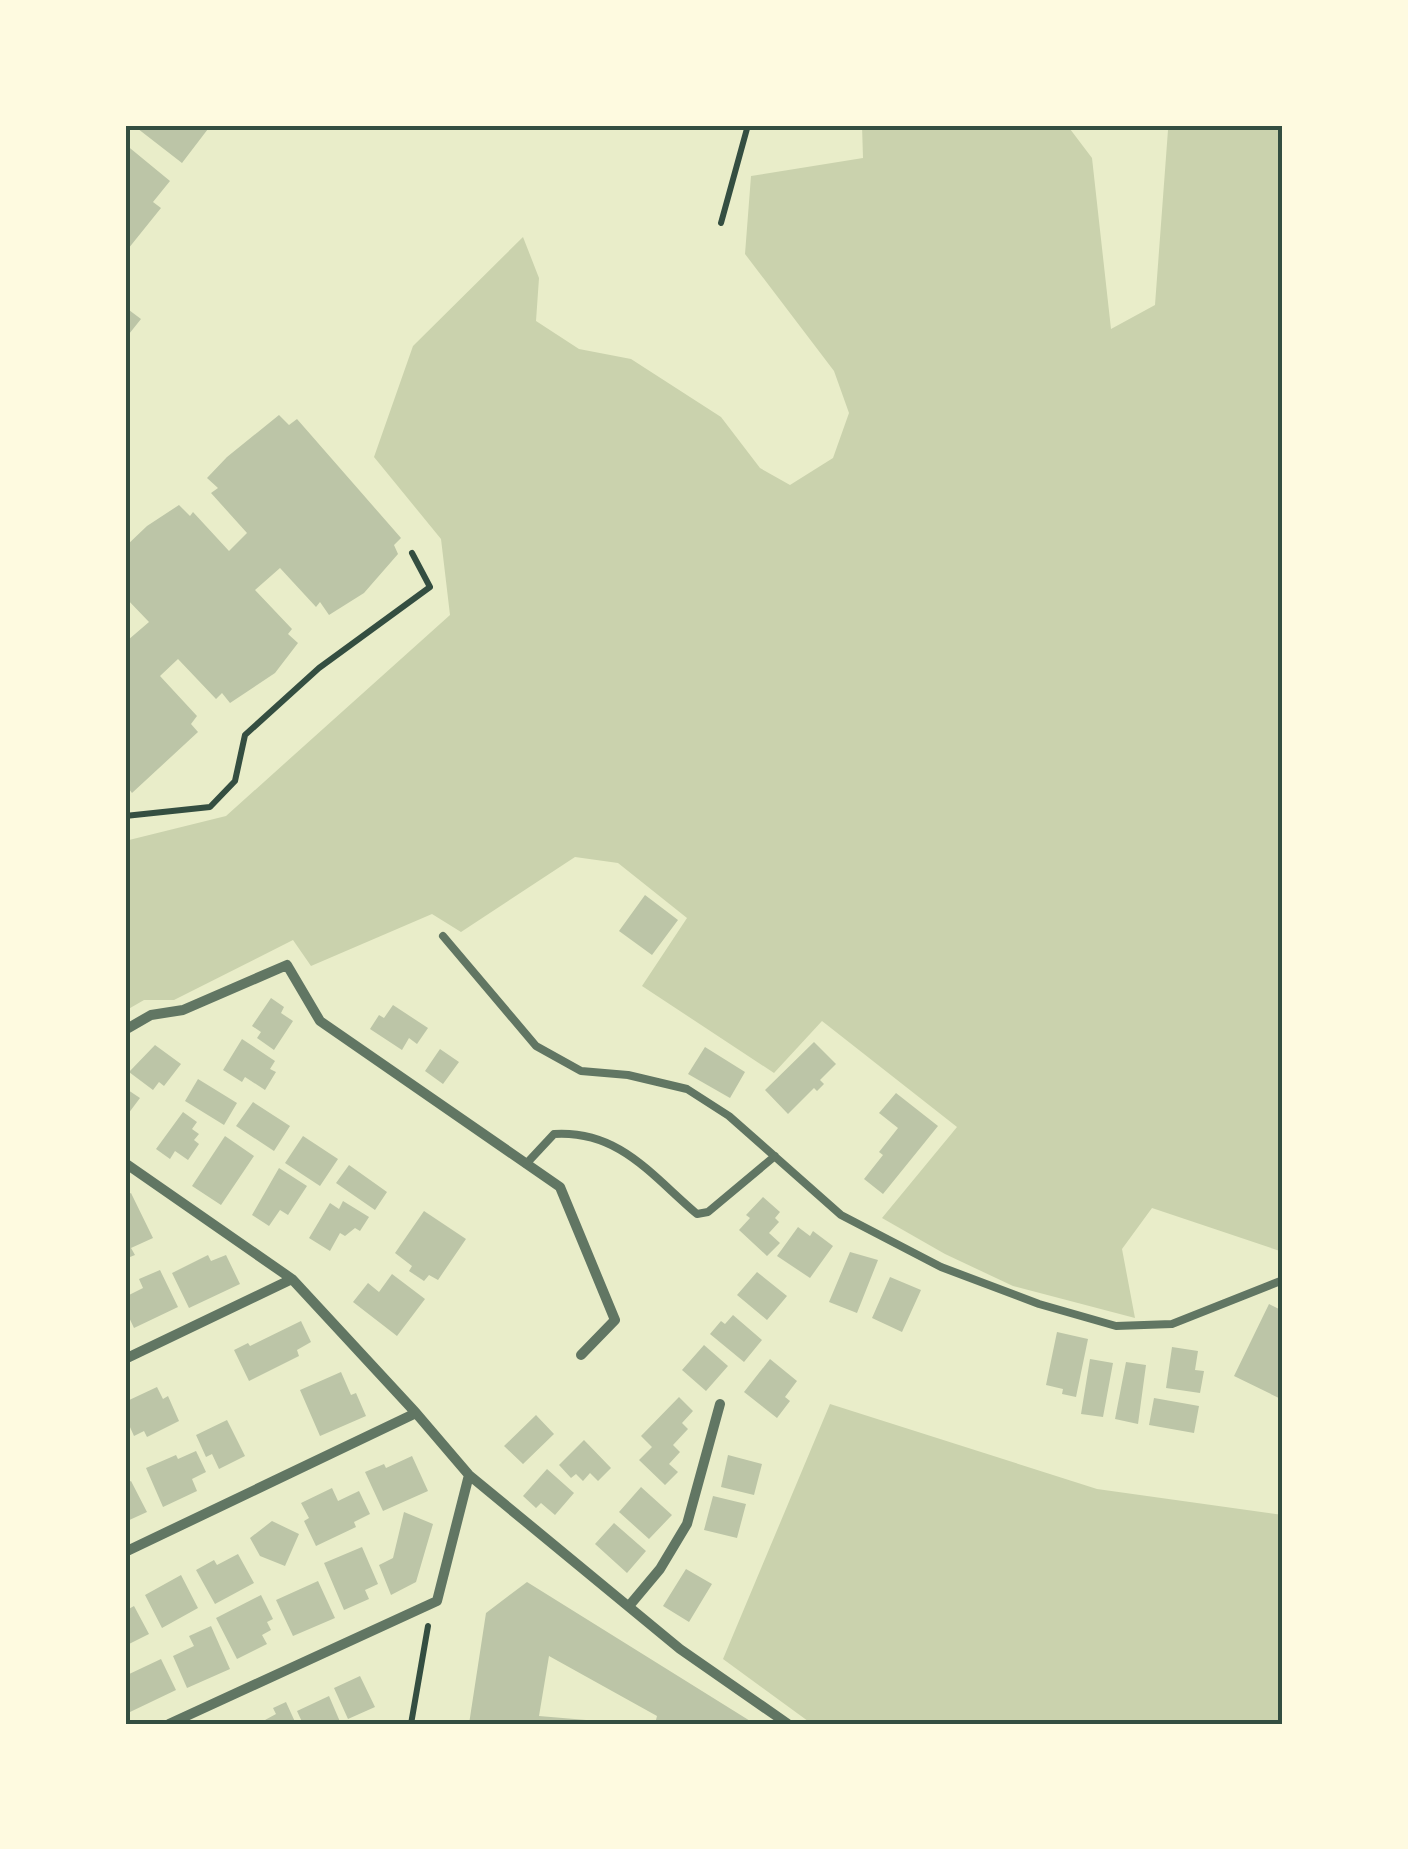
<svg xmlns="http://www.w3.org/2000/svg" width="1408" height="1849" font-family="Manrope,sans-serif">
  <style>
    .green { fill: #cad2ad }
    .building { fill: #bcc5a7 }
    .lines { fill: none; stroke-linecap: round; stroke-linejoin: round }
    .path { stroke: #344e41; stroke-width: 6 }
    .service { stroke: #617663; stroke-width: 8 }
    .minor { stroke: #617663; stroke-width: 10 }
    .neatline { fill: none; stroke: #344e41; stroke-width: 4 }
  </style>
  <rect width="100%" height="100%" fill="#e9edc9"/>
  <path class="green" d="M 862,125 L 1067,125 L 1092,158 L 1111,329 L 1155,305 L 1168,130 L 1163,125 L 1280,125 L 1283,130 L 1283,1252 L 1152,1208 L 1122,1249 L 1135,1318 L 1013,1286 L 945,1254 L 882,1218 L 957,1127 L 822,1021 L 774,1073 L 642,986 L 687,918 L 618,863 L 575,857 L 461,932 L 432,914 L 311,966 L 293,940 L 174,1000 L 144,1000 L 125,1011 L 125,841 L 226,816 L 450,615 L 441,539 L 374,457 L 413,346 L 523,237 L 539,278 L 536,321 L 579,349 L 631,359 L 721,417 L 760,468 L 790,485 L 833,458 L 849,413 L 834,371 L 745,254 L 751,176 L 863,158 Z
    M 830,1404 L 1097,1489 L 1283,1515 L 1283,1724 L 812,1724 L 723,1659 Z"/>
  <path class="building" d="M 133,125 L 211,125 L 182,163 Z
    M 125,144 L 170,181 L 153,202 L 161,208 L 128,249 L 125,247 Z
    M 125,307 L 141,319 L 125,339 Z
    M 279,415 L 289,425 L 297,419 L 401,538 L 394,545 L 398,554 L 364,593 L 329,615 L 320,602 L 316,607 L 280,568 L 255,590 L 292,629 L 288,634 L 298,643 L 275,673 L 230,703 L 222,693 L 216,699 L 178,659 L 160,676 L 197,716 L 191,724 L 198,732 L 132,793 L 125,784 L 125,637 L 128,640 L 149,622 L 125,597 L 125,547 L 147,526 L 179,505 L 190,516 L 193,512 L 229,551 L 247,533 L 211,493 L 218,488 L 207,478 L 227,457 Z
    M 645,895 L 678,920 L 652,955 L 619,931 Z
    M 271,998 L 284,1007 L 281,1013 L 293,1021 L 274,1050 L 257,1038 L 261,1032 L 252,1026 Z
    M 393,1005 L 428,1028 L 417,1044 L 409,1038 L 402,1050 L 370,1029 L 379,1015 L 384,1018 Z
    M 242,1039 L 275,1061 L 270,1069 L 276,1072 L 265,1090 L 245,1077 L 242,1082 L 223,1070 Z
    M 814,1042 L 836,1064 L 820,1080 L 824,1084 L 817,1091 L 814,1088 L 788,1114 L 765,1090 Z
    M 155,1045 L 181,1064 L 164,1086 L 159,1082 L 153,1090 L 129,1072 Z
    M 705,1047 L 745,1072 L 730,1098 L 688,1074 Z
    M 440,1049 L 459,1062 L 443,1084 L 425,1071 Z
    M 198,1079 L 237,1103 L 224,1125 L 185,1101 Z
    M 125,1088 L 140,1098 L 125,1118 Z
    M 896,1093 L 938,1126 L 883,1194 L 864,1179 L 883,1155 L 879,1152 L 898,1128 L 879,1113 Z
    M 253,1102 L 290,1126 L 274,1151 L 236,1126 Z
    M 183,1112 L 197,1122 L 192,1129 L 199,1134 L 194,1140 L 199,1144 L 188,1160 L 175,1151 L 170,1159 L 156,1149 Z
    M 225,1136 L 254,1156 L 221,1205 L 192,1186 Z
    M 303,1136 L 338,1159 L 320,1186 L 285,1163 Z
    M 349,1165 L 387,1192 L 375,1210 L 336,1183 Z
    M 279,1168 L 307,1186 L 288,1215 L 280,1210 L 269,1226 L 252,1215 Z
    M 131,1193 L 153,1238 L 131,1248 L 135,1255 L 125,1259 L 125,1196 Z
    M 763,1197 L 780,1212 L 775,1218 L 779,1222 L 769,1233 L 780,1243 L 767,1256 L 739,1230 L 750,1218 L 746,1215 Z
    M 343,1201 L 369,1217 L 360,1231 L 355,1228 L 345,1236 L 340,1233 L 330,1251 L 309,1238 L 330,1203 L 339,1209 Z
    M 424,1211 L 466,1239 L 438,1280 L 429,1275 L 424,1281 L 409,1271 L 412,1266 L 395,1253 Z
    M 798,1227 L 810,1236 L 813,1231 L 833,1246 L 810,1278 L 777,1256 Z
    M 850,1252 L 878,1260 L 857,1313 L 829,1302 Z
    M 208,1255 L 211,1261 L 226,1255 L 240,1284 L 189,1308 L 172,1273 Z
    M 160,1270 L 178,1307 L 134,1328 L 125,1309 L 125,1297 L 143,1288 L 139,1279 Z
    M 757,1272 L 787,1296 L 767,1320 L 737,1295 Z
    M 392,1274 L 425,1299 L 397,1336 L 353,1302 L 368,1283 L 379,1292 Z
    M 890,1277 L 921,1290 L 902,1332 L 872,1318 Z
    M 1269,1304 L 1283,1311 L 1283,1400 L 1234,1376 Z
    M 733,1315 L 762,1340 L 744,1362 L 710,1334 L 721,1321 L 725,1324 Z
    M 301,1321 L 311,1342 L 297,1350 L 299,1356 L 249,1381 L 234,1350 L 248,1343 L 250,1346 Z
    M 1057,1332 L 1088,1339 L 1076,1397 L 1062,1394 L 1063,1389 L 1046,1385 Z
    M 704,1345 L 728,1366 L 706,1391 L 682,1370 Z
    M 1172,1347 L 1198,1351 L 1195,1370 L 1204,1371 L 1200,1393 L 1166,1388 Z
    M 770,1359 L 797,1381 L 785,1397 L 790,1401 L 777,1418 L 744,1392 Z
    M 1090,1359 L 1113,1363 L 1103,1417 L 1081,1414 Z
    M 1126,1362 L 1146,1365 L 1138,1424 L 1115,1419 Z
    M 341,1372 L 351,1395 L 356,1393 L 366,1416 L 320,1436 L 300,1390 Z
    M 157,1387 L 163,1399 L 168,1396 L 179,1421 L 147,1437 L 144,1431 L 134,1436 L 125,1416 L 125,1402 Z
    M 679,1397 L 693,1411 L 682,1423 L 688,1429 L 673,1445 L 680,1452 L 669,1464 L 678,1472 L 665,1485 L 639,1460 L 652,1447 L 641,1436 Z
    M 1154,1398 L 1199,1406 L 1194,1433 L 1149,1425 Z
    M 536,1415 L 554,1434 L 523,1464 L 504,1446 Z
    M 227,1420 L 245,1456 L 219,1469 L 212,1454 L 206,1457 L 196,1435 Z
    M 584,1440 L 611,1468 L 598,1481 L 590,1473 L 583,1481 L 576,1474 L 571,1478 L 559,1465 Z
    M 196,1451 L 206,1472 L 192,1479 L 197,1491 L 163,1507 L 146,1468 L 176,1455 L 178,1459 Z
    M 728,1455 L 762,1464 L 754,1495 L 721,1487 Z
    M 412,1456 L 428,1491 L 383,1511 L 365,1472 L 384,1464 L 386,1468 Z
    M 547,1469 L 574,1493 L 555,1515 L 541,1503 L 536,1508 L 523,1496 Z
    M 131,1481 L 147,1512 L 125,1522 L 125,1484 Z
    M 641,1487 L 672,1515 L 649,1539 L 619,1512 Z
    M 332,1488 L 338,1501 L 359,1491 L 370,1514 L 354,1522 L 356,1527 L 316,1546 L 304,1521 L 309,1518 L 301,1503 Z
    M 713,1496 L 746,1504 L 737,1538 L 704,1530 Z
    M 404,1512 L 433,1524 L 416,1582 L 391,1595 L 379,1565 L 393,1558 Z
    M 272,1521 L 299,1534 L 285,1566 L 260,1556 L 250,1538 Z
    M 614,1523 L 646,1551 L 627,1573 L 595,1544 Z
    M 362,1547 L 378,1584 L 365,1590 L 369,1599 L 344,1610 L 324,1563 Z
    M 238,1554 L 254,1583 L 215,1604 L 196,1570 L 214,1560 L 217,1565 Z
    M 686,1569 L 712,1584 L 689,1622 L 663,1606 Z
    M 181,1575 L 198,1608 L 162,1628 L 145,1595 Z
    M 318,1581 L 335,1618 L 293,1636 L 276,1600 Z
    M 527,1582 L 755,1724 L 655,1724 L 657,1716 L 549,1656 L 539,1716 L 598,1721 L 598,1724 L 469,1724 L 486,1613 Z
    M 261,1595 L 273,1619 L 267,1622 L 271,1630 L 262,1635 L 267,1644 L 237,1659 L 216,1618 Z
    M 134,1606 L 149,1634 L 125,1646 L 125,1611 Z
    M 211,1626 L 230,1669 L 187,1688 L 173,1656 L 194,1646 L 189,1636 Z
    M 161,1659 L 176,1690 L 130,1712 L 125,1701 L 125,1676 Z
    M 360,1676 L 375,1707 L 348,1719 L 334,1688 Z
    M 329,1696 L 341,1724 L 303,1724 L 297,1711 Z
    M 286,1702 L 296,1724 L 267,1724 L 265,1720 L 276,1714 L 273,1708 Z"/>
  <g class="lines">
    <path class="path" d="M 721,223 L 748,125
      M 125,816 L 210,807 L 235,781 L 245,735 L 319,668 L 430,587 L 412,553
      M 411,1724 L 428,1626"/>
    <path class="service" d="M 443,936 L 536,1046 L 581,1071 L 628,1075 L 687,1089 L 729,1116 L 841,1215 L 941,1267 L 1039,1304 L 1116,1326 L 1172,1324 L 1283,1280
      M 526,1164 L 554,1134 C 619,1130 651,1175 697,1214 L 708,1212 L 775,1156"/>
    <path class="minor" d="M 125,1030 L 151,1015 L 183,1010 L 287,965 L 320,1021 L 560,1187 L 615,1320 L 581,1355
      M 125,1163 L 292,1279 L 125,1359
      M 469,1475 L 680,1649 L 788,1724
      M 125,1552 L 416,1413
      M 629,1606 L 660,1569 L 687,1524 L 720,1404
      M 169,1724 L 437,1601 L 469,1475 L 416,1413 L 292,1279"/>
  </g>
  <rect width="1408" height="1849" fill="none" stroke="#fefae0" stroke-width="255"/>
  <rect x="128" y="128" width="1152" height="1594" class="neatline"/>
</svg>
